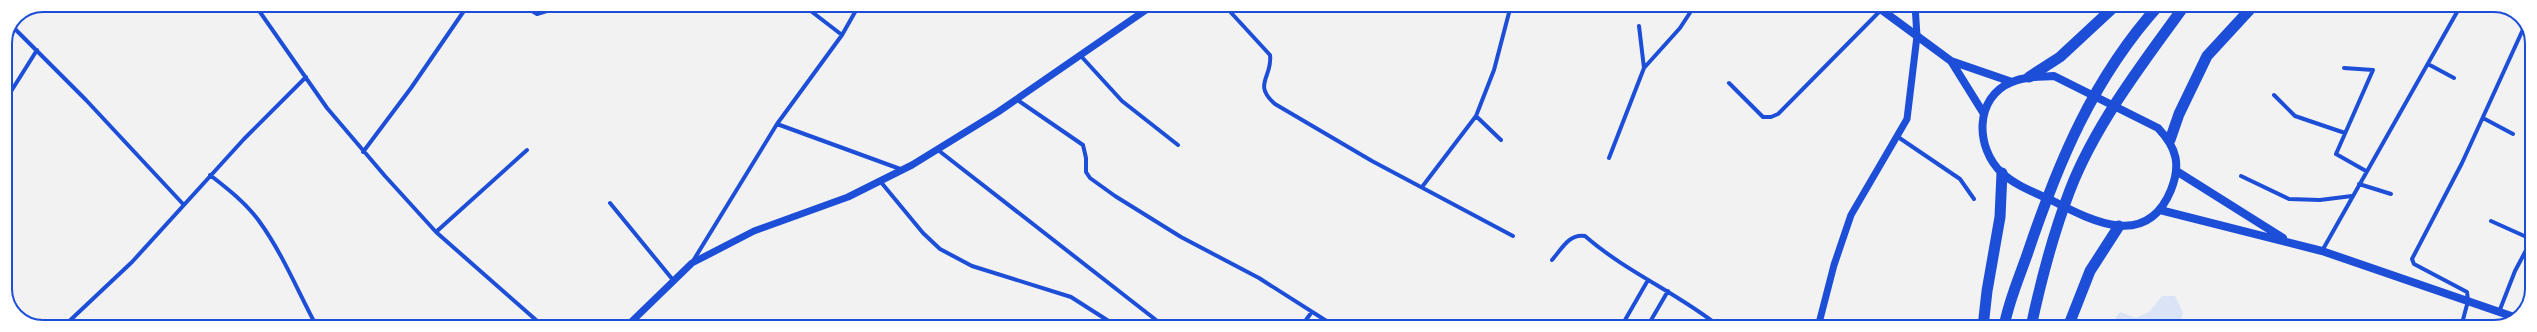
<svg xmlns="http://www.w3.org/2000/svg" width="2537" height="332" font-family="'Work Sans',sans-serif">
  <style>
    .green { fill: #dbe4f7 }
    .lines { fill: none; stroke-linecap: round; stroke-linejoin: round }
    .minor { stroke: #1d4ed8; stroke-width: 4 }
    .tertiary { stroke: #1d4ed8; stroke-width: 7 }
    .secondary { stroke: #1d4ed8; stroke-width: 8 }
    .motorway { stroke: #1d4ed8; stroke-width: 11 }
    .rim { fill: none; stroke: #1d4ed8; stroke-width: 2 }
  </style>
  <rect width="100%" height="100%" fill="#f2f2f2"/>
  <path class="green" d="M 2162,296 L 2175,296 L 2183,313 L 2179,327 L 2109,327 L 2120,312 L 2136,318 L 2150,311 Z"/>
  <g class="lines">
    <path class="minor" d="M 255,5 L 327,108 L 385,176 L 436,232 L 544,327
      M 522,5 L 537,14 L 550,10 L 555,5
      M 803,5 L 842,35
      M 1224,5 L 1270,55 C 1273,77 1252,84 1275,104 L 1372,161 L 1513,236
      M 12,26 L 86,100 L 183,204
      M 1639,26 L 1644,68
      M 1080,55 L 1122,101 L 1178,145
      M 2428,64 L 2454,78
      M 2344,68 L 2373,70 L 2336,154 L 2366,171
      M 1729,83 L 1763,117 L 1771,117 L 1778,114 L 1881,10
      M 2274,95 L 2295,116 L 2345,133
      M 1016,99 L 1083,145 L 1086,158 L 1086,172 L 1090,178 L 1115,196 L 1181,237 L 1259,278 L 1336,327
      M 5,101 L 37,50
      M 2483,118 L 2513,134
      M 777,124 L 903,170
      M 1898,137 L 1960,179 L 1974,199
      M 1501,140 L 1476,116 L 1494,70 L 1511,5
      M 938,150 L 1165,327
      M 363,152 L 411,88 L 468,5
      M 1609,158 L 1644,68 L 1680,28 L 1695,5
      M 210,175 C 228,189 246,203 259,221 C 283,254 298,292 317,327
      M 2241,176 L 2289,199 L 2320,200 L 2352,196
      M 880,181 L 923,233 L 940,249 L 972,266 L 1071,297 L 1118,327
      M 2359,184 L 2391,194
      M 1422,187 L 1476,116
      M 610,203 L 673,280
      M 2491,221 L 2531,239
      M 436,232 L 527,150
      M 2322,251 L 2461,5
      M 1552,260 C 1561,250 1569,233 1585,236 C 1626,272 1678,293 1720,327
      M 693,261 L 777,124 L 842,35 L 859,5
      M 2499,312 L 2515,271 L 2532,239
      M 63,327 L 132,262 L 244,139 L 306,77
      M 1301,327 L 1311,313
      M 1621,327 L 1648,280
      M 1647,327 L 1668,291
      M 2461,327 L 2468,301 L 2467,292 L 2414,264 L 2412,259 L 2462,163 L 2525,25"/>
    <path class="tertiary" d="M 626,327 L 692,263 L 754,231 L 848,197 L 912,165 L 998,112 L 1153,5
      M 1818,327 L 1834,265 L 1851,215 L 1907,119 L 1917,36 L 1915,5"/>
    <path class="secondary" d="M 1875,5 L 1951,61 L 2012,82
      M 1951,61 L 1984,114
      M 2054,76 L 2158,128 C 2177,148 2181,165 2171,190 C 2147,249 2094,222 2053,201 C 2036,193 2016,186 2002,173 C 1975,148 1974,97 2012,82 C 2025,76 2040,77 2054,76 Z
      M 2178,172 L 2283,238
      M 2160,210 L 2322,251 L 2517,318"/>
    <path class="motorway" d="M 2029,77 L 2060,57 L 2116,5
      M 2170,140 L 2179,114 L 2207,56 L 2254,5
      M 1983,327 L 1987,291 L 2000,217 L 2002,173
      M 2004,327 C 2008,303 2019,278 2027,255 C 2058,163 2093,78 2159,5
      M 2031,327 C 2041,280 2053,234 2070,190 C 2095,125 2144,61 2185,5
      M 2068,327 L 2090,271 L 2119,226"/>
  </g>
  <path d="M0 0H2537V332H0ZM43 12H2494A31 31 0 0 1 2525 43V289A31 31 0 0 1 2494 320H43A31 31 0 0 1 12 289V43A31 31 0 0 1 43 12Z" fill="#fff" fill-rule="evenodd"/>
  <path class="rim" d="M43 12H2494A31 31 0 0 1 2525 43V289A31 31 0 0 1 2494 320H43A31 31 0 0 1 12 289V43A31 31 0 0 1 43 12Z"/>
</svg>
